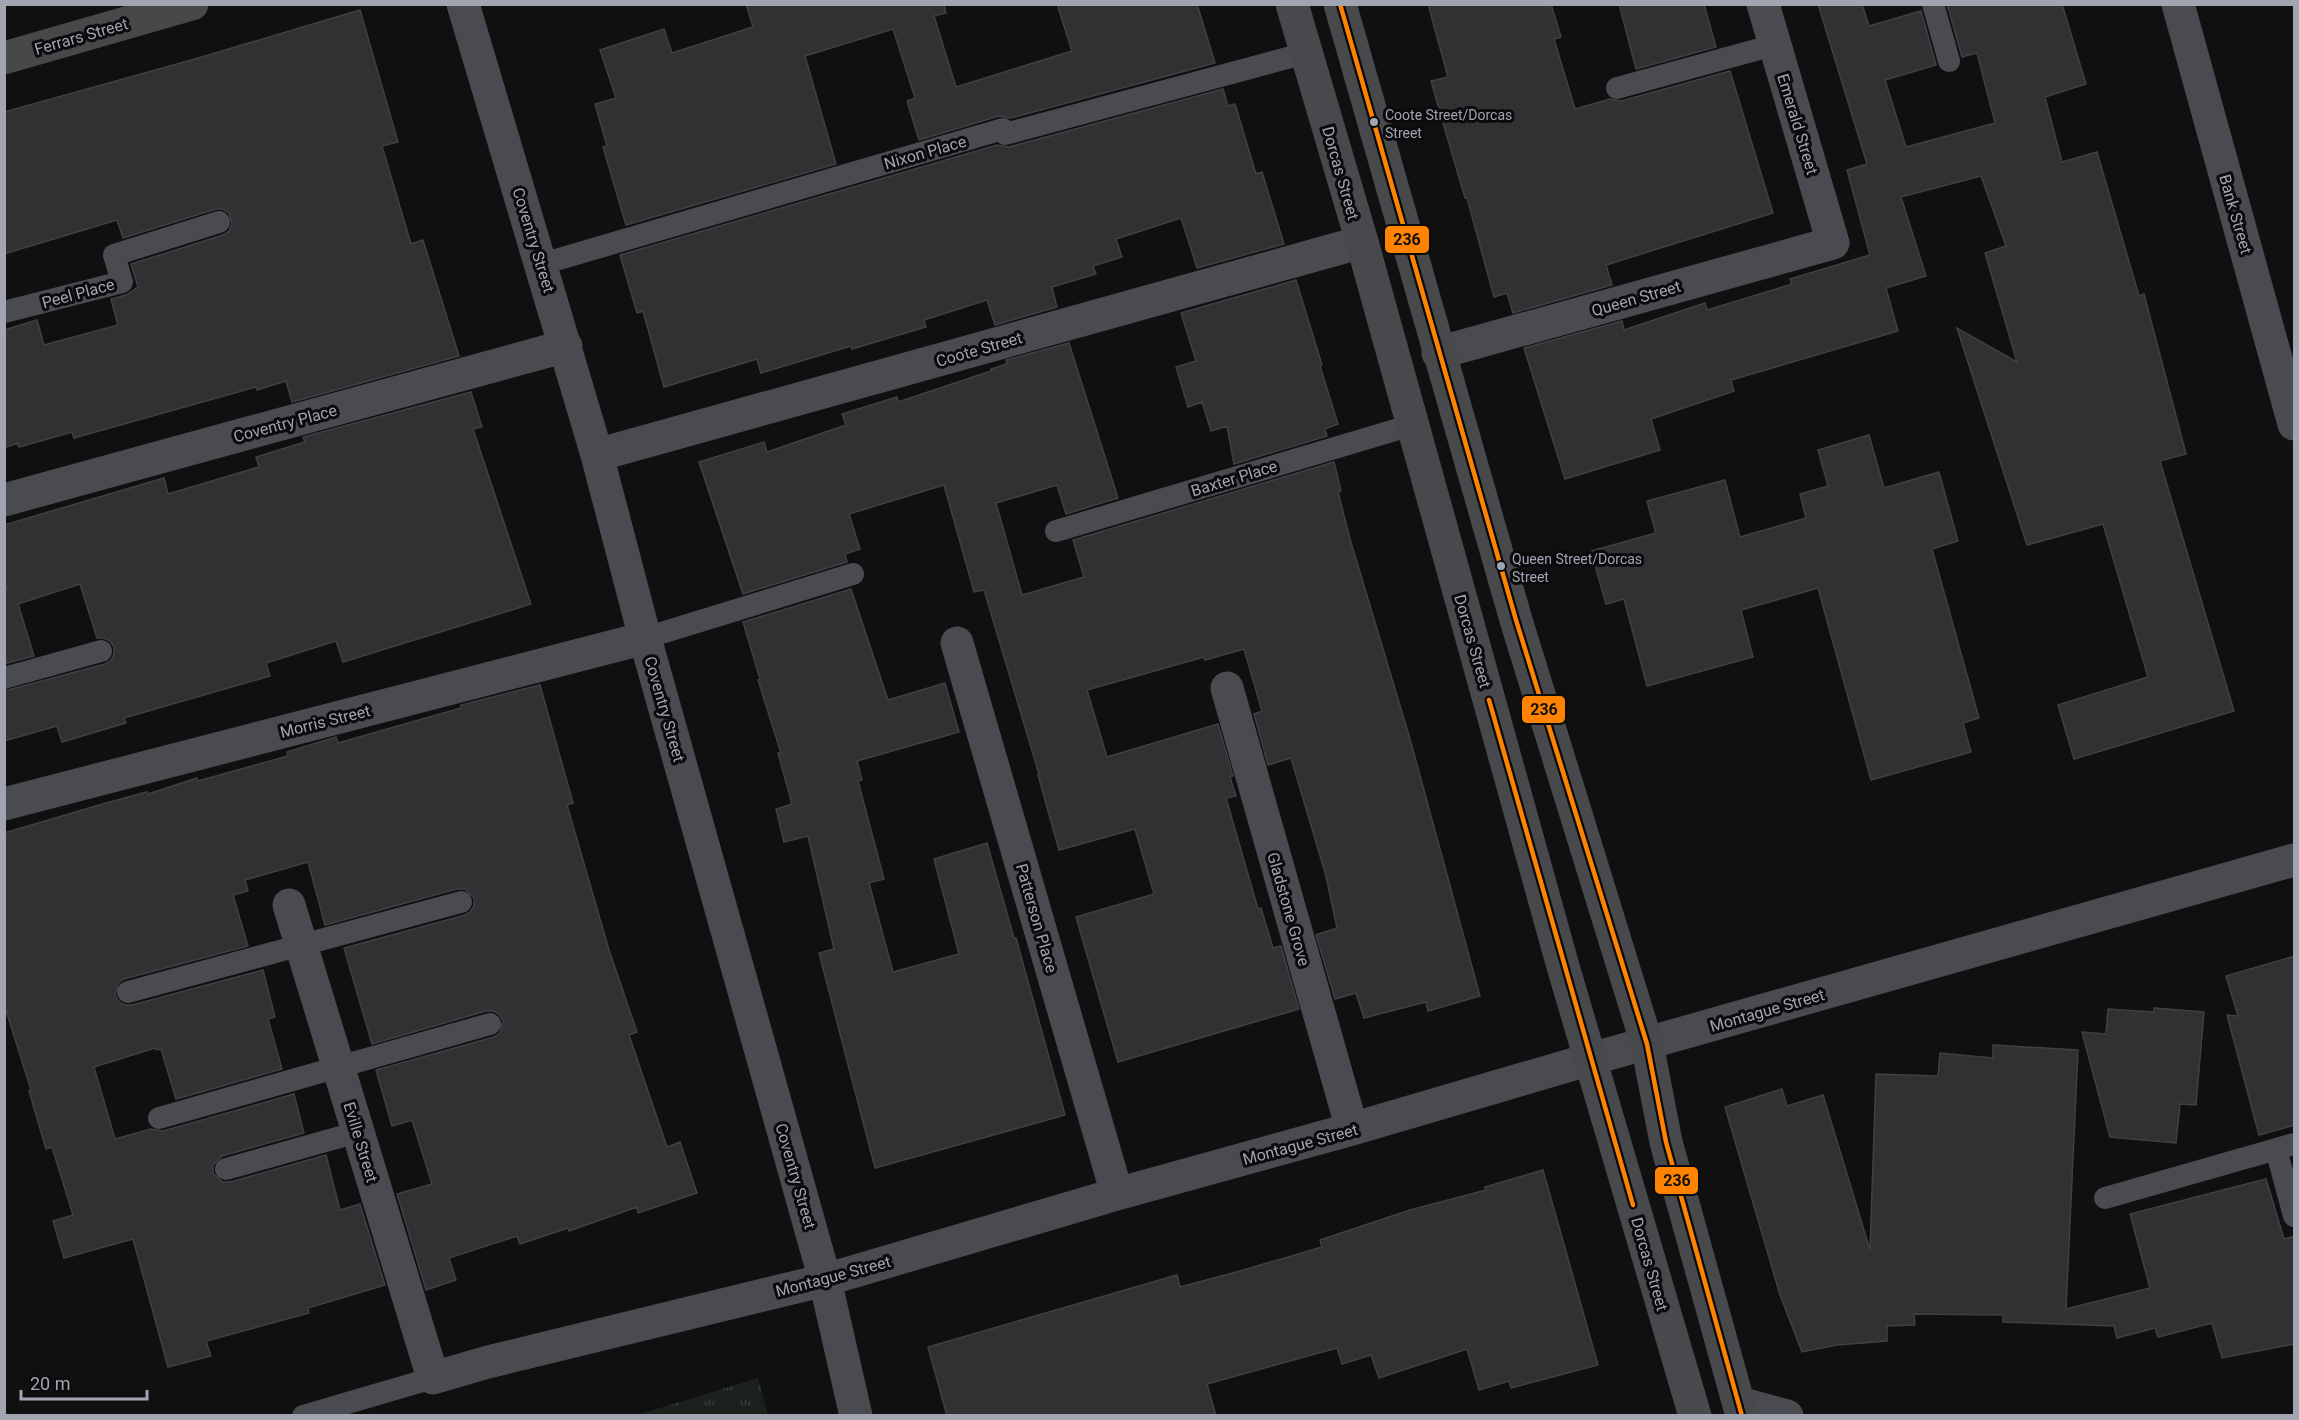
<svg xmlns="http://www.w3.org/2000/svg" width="2299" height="1420" font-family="Roboto,sans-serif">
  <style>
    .park { fill: url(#park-tufts) }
    .building { fill: #313133; stroke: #404044; stroke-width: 1.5 }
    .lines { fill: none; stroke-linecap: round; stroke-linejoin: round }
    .lane { stroke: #4a4b50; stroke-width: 22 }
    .street { stroke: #4a4b50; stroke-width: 33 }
    .secondary { stroke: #48494d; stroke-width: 33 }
    .primary { stroke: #47484a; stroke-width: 33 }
    .bus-1-casing { stroke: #0b0a0c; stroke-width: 9 }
    .bus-1 { stroke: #ff8200; stroke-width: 4.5 }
    .bus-dot { fill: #a1a5b1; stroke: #0b0a0c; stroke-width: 2 }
    .labels { text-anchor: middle; stroke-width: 6; stroke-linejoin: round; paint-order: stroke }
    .bus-label { font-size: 14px; fill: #a1a5b1; stroke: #0b0a0c; text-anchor: start }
    .street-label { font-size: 16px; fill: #a1a5b1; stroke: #0b0a0c }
    .line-badge { stroke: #0b0a0c; stroke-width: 2 }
    .pale-badge-label { font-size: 16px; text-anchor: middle; font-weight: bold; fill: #111 }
  </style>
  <defs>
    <pattern id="park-tufts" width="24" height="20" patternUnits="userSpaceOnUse" patternTransform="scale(1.5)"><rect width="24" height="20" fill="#1a201b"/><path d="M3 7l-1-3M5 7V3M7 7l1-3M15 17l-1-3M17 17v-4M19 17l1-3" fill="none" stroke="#383d3a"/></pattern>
  </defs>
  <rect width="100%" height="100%" fill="#101010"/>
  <path class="park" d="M 758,1378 L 768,1415 L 637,1415 Z"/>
  <path class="building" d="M 746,4 L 944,4 L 946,13 L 934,16 L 956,87 L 1072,51 L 1057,4 L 1197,4 L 1215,63 L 1011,118 L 999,116 L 919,140 L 907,101 L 915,98 L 893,29 L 805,56 L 836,164 L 626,225 L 603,147 L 607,146 L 595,104 L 616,98 L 600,50 L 664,29 L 672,53 L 753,27 Z
    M 1428,4 L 1551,4 L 1561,37 L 1554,39 L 1575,109 L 1610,99 L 1621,101 L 1730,71 L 1773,213 L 1606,265 L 1612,285 L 1513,313 L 1507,293 L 1494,297 L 1467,198 L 1465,198 L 1439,109 L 1431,81 L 1448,77 Z
    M 1619,4 L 1704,4 L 1716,47 L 1636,69 Z
    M 1818,4 L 1862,4 L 1869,26 L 1921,11 L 1936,65 L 1885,80 L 1906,147 L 1995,123 L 1977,53 L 1962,57 L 1947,4 L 2062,4 L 2086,84 L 2045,97 L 2062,162 L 2097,152 L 2139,296 L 2144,294 L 2186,454 L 2160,461 L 2234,711 L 2074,759 L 2058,705 L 2148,677 L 2103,524 L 2027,545 L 1957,328 L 2017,362 L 1985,253 L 2006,246 L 1981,176 L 1901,197 L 1926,276 L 1886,288 L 1898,331 L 1731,380 L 1734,391 L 1651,419 L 1660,450 L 1565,479 L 1524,348 L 1622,321 L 1624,330 L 1705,303 L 1707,310 L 1792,284 L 1790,279 L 1870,255 L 1847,170 L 1867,164 Z
    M 360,10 L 398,142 L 382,146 L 411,244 L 423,240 L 459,356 L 292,402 L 286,381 L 257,390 L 256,387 L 74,438 L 72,432 L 19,447 L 18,443 L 4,448 L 4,330 L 37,320 L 44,345 L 118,325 L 111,299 L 126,295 L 138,287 L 131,264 L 223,235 L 229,231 L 232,224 L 229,213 L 222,209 L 216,209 L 123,238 L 117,220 L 4,254 L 4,112 L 195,59 Z
    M 1223,89 L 1228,106 L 1235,104 L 1256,174 L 1262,172 L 1284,244 L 1197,268 L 1181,218 L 1116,239 L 1122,257 L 1093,266 L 1096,274 L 1052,287 L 1057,307 L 995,325 L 987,300 L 924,320 L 926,327 L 852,349 L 851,346 L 761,373 L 757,359 L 664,387 L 643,311 L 637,313 L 620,255 L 997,145 L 1009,147 Z
    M 1296,280 L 1322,365 L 1320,366 L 1338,424 L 1325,429 L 1327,436 L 1234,464 L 1227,426 L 1211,431 L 1202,402 L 1188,407 L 1176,367 L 1196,361 L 1181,313 Z
    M 1069,343 L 1118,498 L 1066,514 L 1057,485 L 996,503 L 1022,595 L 1084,577 L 1073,540 L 1334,462 L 1341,491 L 1338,492 L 1350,539 L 1410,739 L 1480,996 L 1428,1011 L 1426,1002 L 1364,1018 L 1356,993 L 1335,999 L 1316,935 L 1337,928 L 1326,876 L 1291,758 L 1268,765 L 1254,714 L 1262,711 L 1244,649 L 1205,660 L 1204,657 L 1087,690 L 1107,757 L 1218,724 L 1233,776 L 1230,777 L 1236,796 L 1226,798 L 1258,909 L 1261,908 L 1273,948 L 1281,946 L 1299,1009 L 1118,1062 L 1076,917 L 1154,894 L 1135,829 L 1059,850 L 1038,775 L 1039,774 L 984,590 L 974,592 L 944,485 L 849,514 L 860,549 L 845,554 L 847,562 L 743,594 L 699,462 L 764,442 L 767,452 L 846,425 L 842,414 L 897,397 L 898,402 L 991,371 L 991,369 L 1007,364 L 1006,360 Z
    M 471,392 L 482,427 L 473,429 L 531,604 L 343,662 L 336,641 L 266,663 L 270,676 L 124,718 L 126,723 L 62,742 L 57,726 L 4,741 L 4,691 L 105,664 L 111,660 L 114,654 L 114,647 L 110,641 L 104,638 L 97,638 L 80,584 L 18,604 L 34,656 L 4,664 L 4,588 L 7,588 L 4,579 L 4,525 L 164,478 L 168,494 L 259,467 L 256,457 L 305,442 L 303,437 Z
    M 1869,435 L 1884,488 L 1939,472 L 1958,541 L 1932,549 L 1979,718 L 1963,723 L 1971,752 L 1871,780 L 1818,588 L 1741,610 L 1753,657 L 1647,686 L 1624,599 L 1606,604 L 1591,551 L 1656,533 L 1647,501 L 1725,480 L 1740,537 L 1806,518 L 1800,494 L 1828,486 L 1818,450 Z
    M 851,589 L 888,700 L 945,683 L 959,732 L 857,761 L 862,780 L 858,781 L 884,879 L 869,883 L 893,972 L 959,954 L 934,859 L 987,843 L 1014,938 L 1016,938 L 1065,1115 L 875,1168 L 819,953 L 834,949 L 808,836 L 784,842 L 776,809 L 792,804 L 778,753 L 781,753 L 758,680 L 760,679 L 743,622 Z
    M 540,685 L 573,803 L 567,805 L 609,950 L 637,1032 L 629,1035 L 667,1147 L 680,1142 L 697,1193 L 638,1213 L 637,1207 L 569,1231 L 568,1228 L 520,1244 L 517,1236 L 449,1258 L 456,1280 L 426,1290 L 397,1194 L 432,1184 L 412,1120 L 392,1126 L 376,1070 L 494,1037 L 500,1033 L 503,1021 L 499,1014 L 493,1011 L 486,1011 L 372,1044 L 344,948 L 465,915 L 470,912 L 474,906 L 474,898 L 465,889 L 457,889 L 325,925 L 308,862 L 245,880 L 248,891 L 233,895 L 248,946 L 124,979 L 118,983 L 115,995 L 119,1002 L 125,1005 L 132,1005 L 263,970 L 275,1017 L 268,1019 L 282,1069 L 176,1099 L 161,1049 L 156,1050 L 155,1048 L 94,1067 L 115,1139 L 151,1129 L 163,1131 L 294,1094 L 304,1133 L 222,1156 L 213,1165 L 213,1173 L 222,1182 L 230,1182 L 326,1155 L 340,1210 L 360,1204 L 385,1285 L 308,1308 L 309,1313 L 206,1341 L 211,1356 L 168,1367 L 133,1239 L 64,1258 L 53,1221 L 73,1215 L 52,1147 L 46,1149 L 29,1091 L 31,1090 L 4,1004 L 4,833 L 106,803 L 147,792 L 148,794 L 197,778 L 198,781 L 288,756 L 287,752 L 336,737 L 338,743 L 461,708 L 461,705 Z
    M 2295,956 L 2295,1125 L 2259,1135 L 2227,1015 L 2238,1016 L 2226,976 Z
    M 2154,1008 L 2204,1012 L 2196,1105 L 2180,1104 L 2176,1143 L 2110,1137 L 2082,1032 L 2106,1034 L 2108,1009 L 2154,1012 Z
    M 1993,1045 L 2078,1050 L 2066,1309 L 2150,1288 L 2130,1214 L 2266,1179 L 2284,1239 L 2295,1236 L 2295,1344 L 2222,1358 L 2212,1323 L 2158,1337 L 2155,1328 L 2117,1338 L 2114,1326 L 2003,1322 L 2003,1315 L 1914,1314 L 1915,1325 L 1887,1326 L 1887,1341 L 1837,1345 L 1802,1352 L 1780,1295 L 1725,1107 L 1782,1089 L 1787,1106 L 1823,1095 L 1870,1250 L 1876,1074 L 1938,1076 L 1940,1053 L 1993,1058 Z
    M 1543,1170 L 1598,1365 L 1511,1388 L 1509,1381 L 1479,1390 L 1467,1349 L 1379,1378 L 1371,1355 L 1342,1364 L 1337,1348 L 1207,1384 L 1216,1416 L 947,1416 L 928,1347 L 1177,1275 L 1180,1287 L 1240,1271 L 1322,1247 L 1320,1240 L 1410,1210 L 1486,1190 L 1485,1187 Z"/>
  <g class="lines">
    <path class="lane" d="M 1933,4 L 1949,61
      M 1617,88 L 1774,45
      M 542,264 L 1003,129 L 1005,134 L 1306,53
      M 4,312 L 122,282 L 114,255 L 219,222
      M 1056,531 L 1412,425
      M 645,638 L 853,574
      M 4,678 L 101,651
      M 128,992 L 461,902
      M 159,1118 L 490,1024
      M 2276,1149 L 2294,1216
      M 226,1169 L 358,1132
      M 2105,1198 L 2294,1144
      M 303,1416 L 433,1378"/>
    <path class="street" d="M 463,4 L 597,455 L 645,638 L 825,1280 L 856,1416
      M 2178,4 L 2294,424
      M 1438,353 L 1833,243 L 1763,4
      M 597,455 L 1362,242
      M 4,500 L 566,346
      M 957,643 L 1117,1194
      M 1227,688 L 1352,1129
      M 4,804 L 645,638
      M 289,905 L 433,1378 L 488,1362 L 825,1280 L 1117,1194 L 1352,1129 L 1591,1059 L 2294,860
      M 1739,1403 L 1787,1416"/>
    <path class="secondary" d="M 1292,4 L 1362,242 L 1562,963 L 1695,1416
      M 1340,4 L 1516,620 L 1647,1044 L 1666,1142 L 1742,1416"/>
    <path class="primary" d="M 4,58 L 192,4"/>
    <defs>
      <path id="bus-1" d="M 1340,4 L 1516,620 L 1647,1044 L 1666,1142 L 1742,1416
        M 1489,700 L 1633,1205"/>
    </defs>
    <use href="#bus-1" class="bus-1-casing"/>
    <use href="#bus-1" class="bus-1"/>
  </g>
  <g class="bus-dot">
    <circle cx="1374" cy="122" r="5"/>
    <circle cx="1501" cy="566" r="5"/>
  </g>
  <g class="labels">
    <g class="bus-label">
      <text x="1385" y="120">Coote Street/Dorcas<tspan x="1385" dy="18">Street</tspan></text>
      <text x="1512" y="564">Queen Street/Dorcas<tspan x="1512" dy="18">Street</tspan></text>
    </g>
    <g class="street-label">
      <text transform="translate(81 36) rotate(-16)" y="6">Ferrars Street</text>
      <text transform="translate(1798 124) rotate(73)" y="6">Emerald Street</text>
      <text transform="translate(925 152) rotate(-16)" y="6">Nixon Place</text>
      <text transform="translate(1341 173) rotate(74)" y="6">Dorcas Street</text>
      <text transform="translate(2236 214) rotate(74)" y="6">Bank Street</text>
      <text transform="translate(534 240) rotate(73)" y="6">Coventry Street</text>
      <text transform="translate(78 293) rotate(-15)" y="6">Peel Place</text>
      <text transform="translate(1636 298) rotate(-16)" y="6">Queen Street</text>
      <text transform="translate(979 349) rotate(-16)" y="6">Coote Street</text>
      <text transform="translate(285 423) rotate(-15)" y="6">Coventry Place</text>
      <text transform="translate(1234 478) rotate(-17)" y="6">Baxter Place</text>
      <text transform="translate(1473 641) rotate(74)" y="6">Dorcas Street</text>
      <text transform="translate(665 709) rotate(74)" y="6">Coventry Street</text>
      <text transform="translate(325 721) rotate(-14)" y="6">Morris Street</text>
      <text transform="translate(1289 909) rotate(74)" y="6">Gladstone Grove</text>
      <text transform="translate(1037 918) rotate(74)" y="6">Patterson Place</text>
      <text transform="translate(1767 1010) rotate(-16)" y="6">Montague Street</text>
      <text transform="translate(361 1142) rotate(73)" y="6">Eville Street</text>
      <text transform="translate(1300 1144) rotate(-15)" y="6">Montague Street</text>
      <text transform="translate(796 1176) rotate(74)" y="6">Coventry Street</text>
      <text transform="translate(1650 1264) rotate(74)" y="6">Dorcas Street</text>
      <text transform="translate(833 1276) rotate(-15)" y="6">Montague Street</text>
    </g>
  </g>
  <g class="line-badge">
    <rect x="1384" y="225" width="46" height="29" rx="6" fill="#ff8200"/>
    <rect x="1521" y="695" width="45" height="29" rx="6" fill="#ff8200"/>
    <rect x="1654" y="1166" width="45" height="29" rx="6" fill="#ff8200"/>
  </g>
  <g class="pale-badge-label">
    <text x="1407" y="245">236</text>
    <text x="1544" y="715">236</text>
    <text x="1677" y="1186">236</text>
  </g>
  <rect width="2299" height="1420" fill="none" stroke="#a1a5b1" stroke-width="12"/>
  <path d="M21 1390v9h126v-9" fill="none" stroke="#a1a5b1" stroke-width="3"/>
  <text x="30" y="1390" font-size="18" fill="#a1a5b1" stroke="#0b0a0c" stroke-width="4.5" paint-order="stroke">20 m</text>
</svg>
